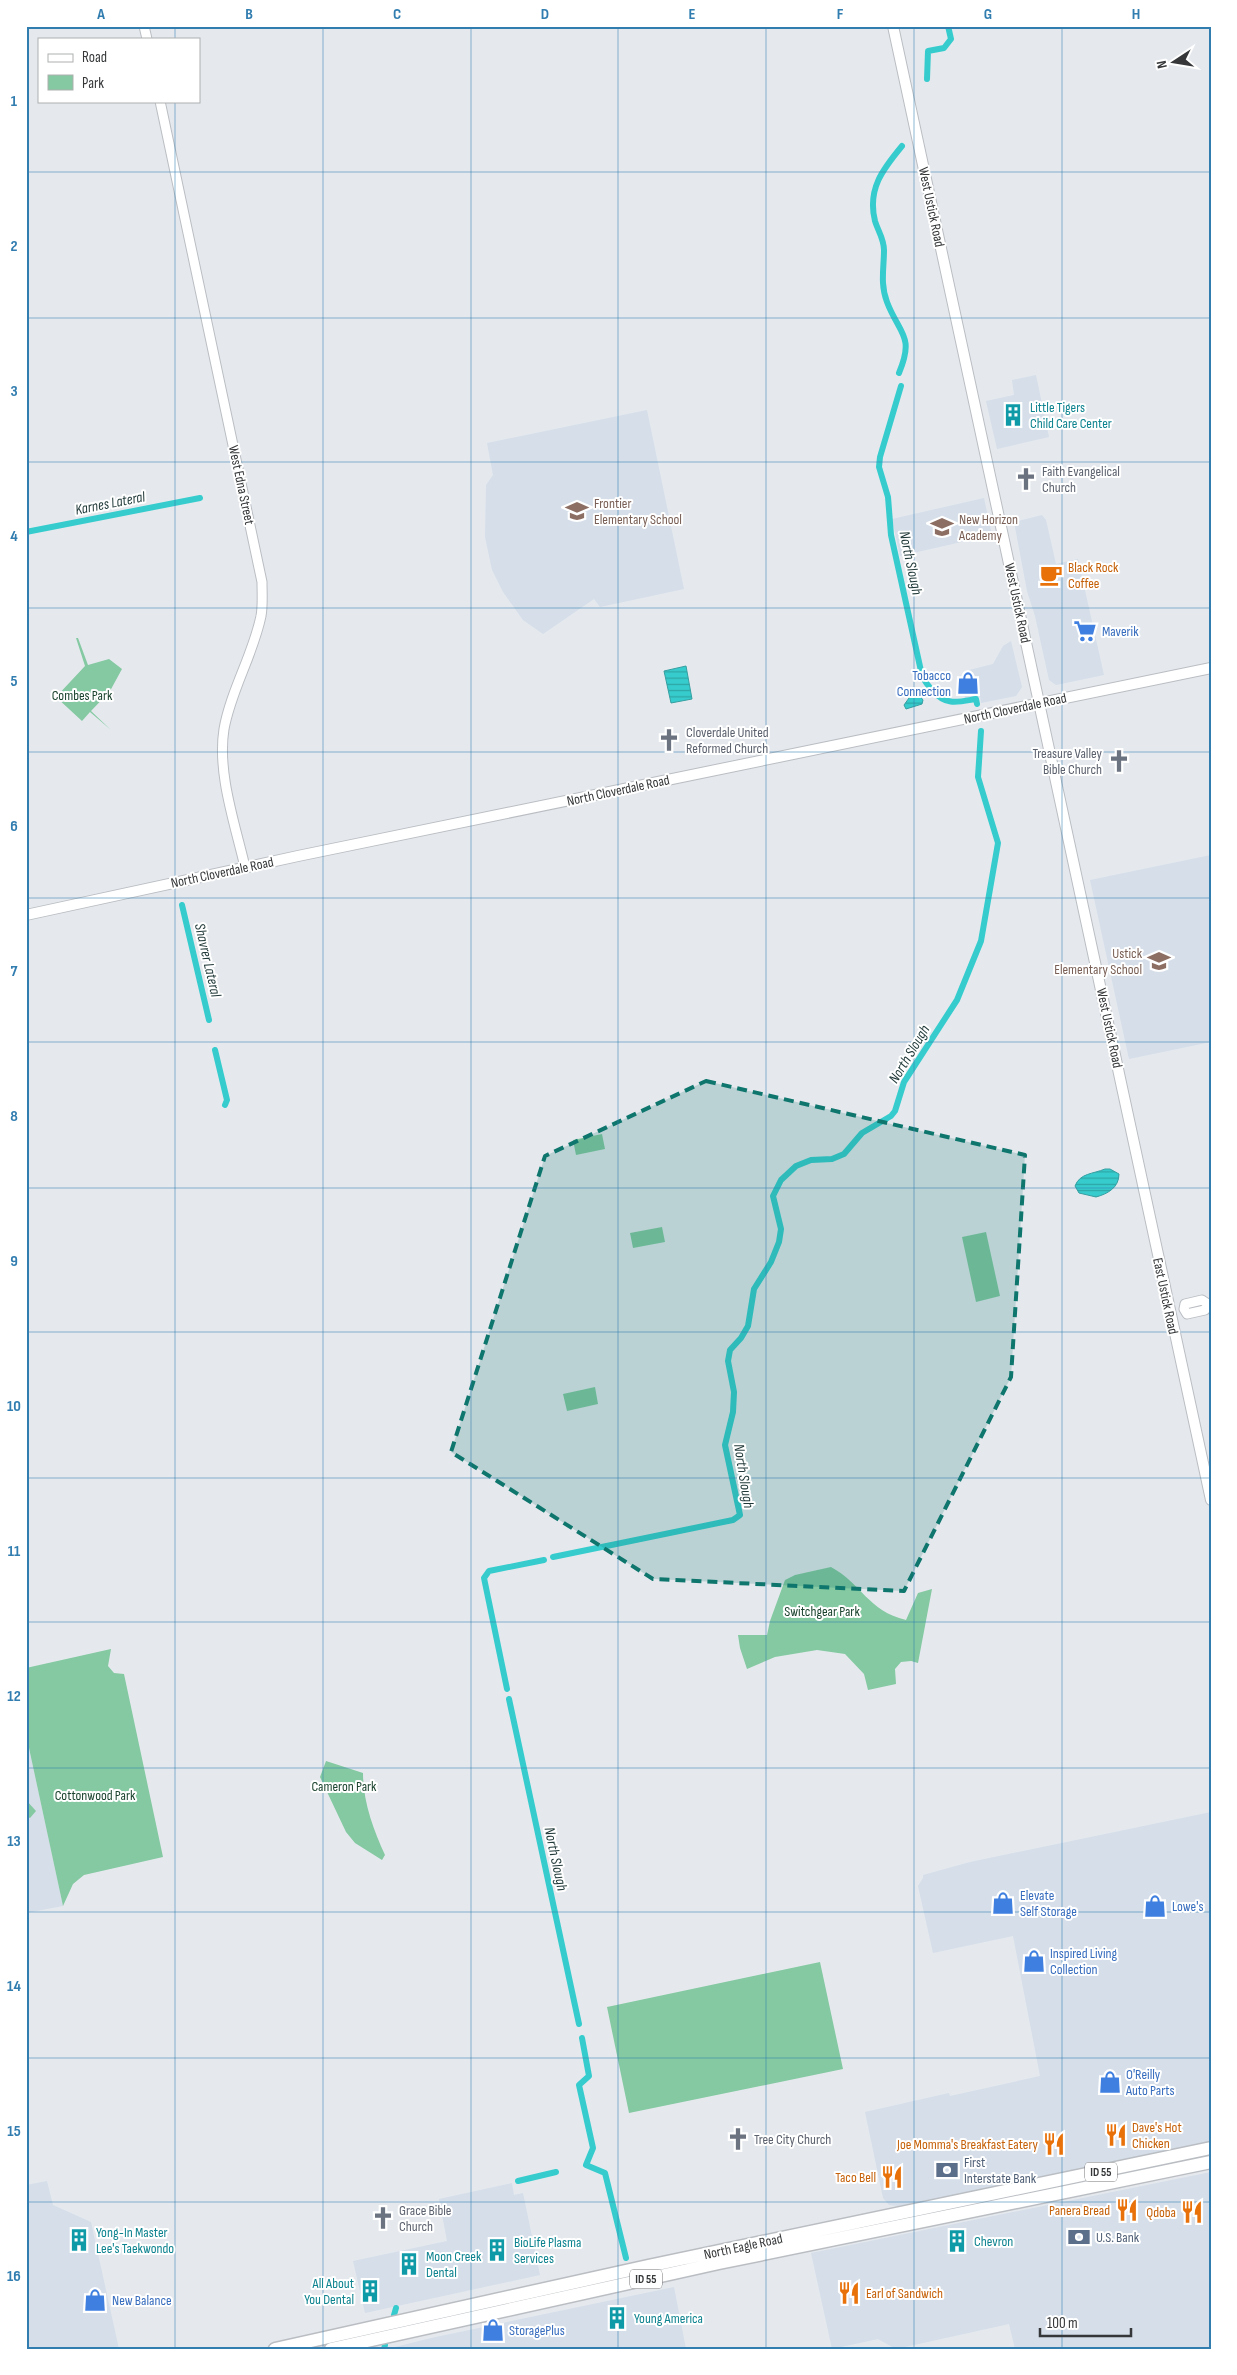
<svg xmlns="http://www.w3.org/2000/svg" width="1237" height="2375" font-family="'Sofia Sans Condensed',sans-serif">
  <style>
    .built { fill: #d5dee9 }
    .green { fill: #84c9a1 }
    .water { fill: url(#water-rules); stroke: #369fa1 }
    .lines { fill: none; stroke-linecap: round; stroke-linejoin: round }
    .canal { stroke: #36cccd; stroke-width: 6 }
    .tertiary-casing { stroke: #babec3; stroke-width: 11 }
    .secondary-casing { stroke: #babec3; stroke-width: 12 }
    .trunk-casing { stroke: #babec3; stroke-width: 15 }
    .tertiary { stroke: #fff; stroke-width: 9 }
    .secondary { stroke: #fff; stroke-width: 10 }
    .trunk { stroke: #fff; stroke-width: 12 }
    .marked { fill: #0f766e; fill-opacity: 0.2; stroke: #0f766e; stroke-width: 4; stroke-dasharray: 10 6; stroke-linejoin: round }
    .grid { fill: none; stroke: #317db0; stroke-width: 1; stroke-opacity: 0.55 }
    .labels { text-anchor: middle; stroke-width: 4; stroke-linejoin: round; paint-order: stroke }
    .shield { fill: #fff; stroke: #727374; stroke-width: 1 }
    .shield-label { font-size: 12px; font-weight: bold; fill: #353739 }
    .street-label { font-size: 14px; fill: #353739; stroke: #fff }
    .culture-label { font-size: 14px; fill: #0d838f; stroke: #fff; text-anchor: start }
    .worship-label { font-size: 14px; fill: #5b616d; stroke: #fff; text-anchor: start }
    .education-label { font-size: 14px; fill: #785e54; stroke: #fff; text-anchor: start }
    .food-label { font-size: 14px; fill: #c56008; stroke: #fff; text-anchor: end }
    .shop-label { font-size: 14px; fill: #366cbe; stroke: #fff; text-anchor: start }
    .park-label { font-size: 14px; fill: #1a432e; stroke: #fff }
    .service-label { font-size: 14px; fill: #4e5e75; stroke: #fff; text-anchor: start }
    .water-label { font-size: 15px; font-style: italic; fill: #1f3737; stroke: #fff }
    .neatline { fill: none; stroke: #317db0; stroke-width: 2 }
    .grid-label { font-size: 16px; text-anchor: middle; font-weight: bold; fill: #317db0 }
  </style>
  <defs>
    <pattern id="water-rules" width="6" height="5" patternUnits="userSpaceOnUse" patternTransform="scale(1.25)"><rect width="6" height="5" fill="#36cccd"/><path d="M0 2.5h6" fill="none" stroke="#2ea6a7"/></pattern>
  </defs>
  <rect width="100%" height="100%" fill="#e5e9ee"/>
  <path class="built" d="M 1036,375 L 1049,437 L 997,449 L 986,401 L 1014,395 L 1012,380 Z
    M 647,410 L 684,589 L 600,607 L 594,599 L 543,634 L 523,620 L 503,592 L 492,570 L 485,537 L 486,485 L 493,475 L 487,443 Z
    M 984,498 L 992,535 L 900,556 L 892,519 Z
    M 1042,515 L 1046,520 L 1056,564 L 1078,559 L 1104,675 L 1056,685 L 1049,680 L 1035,616 L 1027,591 L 1014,522 Z
    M 1011,641 L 1022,687 L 1016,696 L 981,703 L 980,696 L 965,698 L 960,676 L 969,672 L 969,670 L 993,664 L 1003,646 Z
    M 1211,855 L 1211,1042 L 1129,1059 L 1090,880 Z
    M 26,1734 L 63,1906 L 26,1913 Z
    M 1211,1812 L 1211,2144 L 898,2206 L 889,2205 L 883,2198 L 865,2112 L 949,2093 L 950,2096 L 1040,2076 L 1013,1936 L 933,1953 L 918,1886 L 923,1878 L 923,1875 L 970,1862 Z
    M 1211,2172 L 1211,2349 L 1015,2349 L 1009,2324 L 896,2349 L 878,2339 L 832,2349 L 811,2253 Z
    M 47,2181 L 53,2205 L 91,2222 L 119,2349 L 26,2349 L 26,2185 Z
    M 512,2183 L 514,2195 L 523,2193 L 540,2275 L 365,2313 L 353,2261 L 447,2241 L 439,2199 Z
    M 674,2287 L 686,2349 L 387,2349 L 431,2338 Z"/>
  <path class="green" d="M 76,638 L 78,638 L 88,665 L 109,659 L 122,669 L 110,691 L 91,711 L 111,730 L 90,712 L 82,721 L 56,697 L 85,666 Z
    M 602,1134 L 605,1149 L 576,1155 L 573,1140 Z
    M 662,1227 L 665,1242 L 633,1248 L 630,1233 Z
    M 986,1232 L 1000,1296 L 976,1302 L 962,1237 Z
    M 595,1387 L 598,1404 L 567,1411 L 563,1394 Z
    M 831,1567 C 861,1583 868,1611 906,1620 L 918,1593 L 932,1589 L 918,1663 L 911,1661 L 901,1662 L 895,1669 L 896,1684 L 868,1690 L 864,1674 L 845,1654 L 817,1650 L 775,1657 L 747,1669 L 740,1648 L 738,1635 L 767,1635 L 770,1621 L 785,1580 L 795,1575 Z
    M 111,1649 L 108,1666 L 114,1673 L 124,1674 L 163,1857 L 84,1875 L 73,1884 L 63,1906 L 26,1734 L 26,1668 Z
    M 326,1761 L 363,1773 C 363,1801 373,1829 385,1855 L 382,1860 L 355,1843 L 346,1832 L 320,1777 Z
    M 26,1800 L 36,1811 L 30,1818 L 26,1816 Z
    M 820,1962 L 843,2069 L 629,2113 L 607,2007 Z"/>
  <path class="water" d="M 686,666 L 692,699 L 671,703 L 664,671 Z
    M 914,691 L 916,691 L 923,700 L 922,704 L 906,709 L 904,705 Z
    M 1105,1169 L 1110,1169 L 1119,1174 C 1119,1188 1107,1194 1096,1197 L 1079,1193 L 1075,1186 C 1080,1173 1093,1174 1105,1169 Z"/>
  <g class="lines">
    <path class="canal" d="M 927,79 L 928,51 L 944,48 L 951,39 L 948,26
      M 899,373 C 915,335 899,334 887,302 C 880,284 884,268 884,250 C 884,239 878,231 875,221 C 867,189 883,169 902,146
      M 901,386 L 880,457 L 879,467 L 888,497 L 891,535 L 921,671 C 923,680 927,684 933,691 C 946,706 958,702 976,699 L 977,704
      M 26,532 L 200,498
      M 182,905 L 209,1020
      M 215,1050 L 227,1100 L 225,1105
      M 553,1557 L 733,1520 L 740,1515 L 725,1445 L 733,1412 L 734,1392 L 728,1361 L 730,1350 L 741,1338 L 748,1326 L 754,1289 L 771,1262 L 779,1242 L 781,1229 L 773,1196 L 781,1180 L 796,1166 L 811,1160 L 832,1159 L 844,1154 L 862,1133 L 891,1116 L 895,1111 L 904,1082 L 957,1000 L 981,941 L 998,843 L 978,777 L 981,731
      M 507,1689 L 484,1578 L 489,1571 L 544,1560
      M 509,1699 L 579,2024
      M 582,2038 L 589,2076 L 579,2085 L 593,2148 L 586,2165 L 605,2173 L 626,2258
      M 518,2181 L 556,2172
      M 394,2315 L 396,2308
      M 384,2349 L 385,2345"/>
    <defs>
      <path id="tertiary" d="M 144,26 L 147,39
        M 160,101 L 262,582 C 262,593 263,605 261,616 C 253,655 231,690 224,729 C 217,773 235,824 245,867
        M 1202,1300 L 1208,1304 L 1205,1310 L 1187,1314 L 1184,1309 L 1185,1304 Z"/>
      <path id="secondary" d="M 893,26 L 1211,1500
        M 26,915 L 298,856 L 1211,668"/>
      <path id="trunk" d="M 275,2349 L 648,2266 L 1211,2148
        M 331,2349 L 719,2263 L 1211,2162"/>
    </defs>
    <use href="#tertiary" class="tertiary-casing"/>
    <use href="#secondary" class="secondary-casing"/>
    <use href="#trunk" class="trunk-casing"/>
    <use href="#tertiary" class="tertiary"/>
    <use href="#secondary" class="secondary"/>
    <use href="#trunk" class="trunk"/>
  </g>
  <path class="marked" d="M 706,1081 L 1025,1155 L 1011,1377 L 904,1591 L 653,1579 L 451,1452 L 545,1156 Z"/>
  <path class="grid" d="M 175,26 L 175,39M 323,26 L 323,2349M 471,26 L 471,2349M 618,26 L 618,2349M 766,26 L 766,2349M 914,26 L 914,2349M 1062,26 L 1062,2349M 175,101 L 175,2349M 26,172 L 1211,172M 26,318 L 1211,318M 26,462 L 1211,462M 26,608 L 1211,608M 26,752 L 1211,752M 26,898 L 1211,898M 26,1042 L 1211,1042M 26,1188 L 1211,1188M 26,1332 L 1211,1332M 26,1478 L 1211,1478M 26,1622 L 1211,1622M 26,1768 L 1211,1768M 26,1912 L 1211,1912M 26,2058 L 1211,2058M 26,2202 L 1211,2202"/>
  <defs>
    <symbol id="building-bare" viewBox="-9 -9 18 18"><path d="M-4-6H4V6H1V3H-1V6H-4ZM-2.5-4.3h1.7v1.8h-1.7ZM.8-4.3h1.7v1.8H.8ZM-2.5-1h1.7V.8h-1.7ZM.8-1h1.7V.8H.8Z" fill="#0f9aa8" stroke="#fff" stroke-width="2.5" paint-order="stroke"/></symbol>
    <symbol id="church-bare" viewBox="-9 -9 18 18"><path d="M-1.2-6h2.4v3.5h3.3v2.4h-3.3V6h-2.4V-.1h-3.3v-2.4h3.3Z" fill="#6b7280" stroke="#fff" stroke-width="2.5" paint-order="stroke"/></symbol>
    <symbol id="school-bare" viewBox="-9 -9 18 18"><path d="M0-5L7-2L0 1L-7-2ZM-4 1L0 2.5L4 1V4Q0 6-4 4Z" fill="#8d6e63" stroke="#fff" stroke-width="2.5" paint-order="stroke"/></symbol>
    <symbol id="cafe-bare" viewBox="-9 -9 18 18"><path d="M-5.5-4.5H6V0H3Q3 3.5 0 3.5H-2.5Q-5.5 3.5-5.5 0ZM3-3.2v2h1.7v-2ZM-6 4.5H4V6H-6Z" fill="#e8710a" stroke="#fff" stroke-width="2.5" paint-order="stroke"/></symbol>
    <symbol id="supermarket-bare" viewBox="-9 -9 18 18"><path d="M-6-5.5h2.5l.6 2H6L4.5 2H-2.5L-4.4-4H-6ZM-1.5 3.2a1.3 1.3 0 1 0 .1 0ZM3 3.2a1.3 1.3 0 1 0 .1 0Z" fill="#3f7fe0" stroke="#fff" stroke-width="2.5" paint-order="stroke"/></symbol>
    <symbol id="shop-bare" viewBox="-9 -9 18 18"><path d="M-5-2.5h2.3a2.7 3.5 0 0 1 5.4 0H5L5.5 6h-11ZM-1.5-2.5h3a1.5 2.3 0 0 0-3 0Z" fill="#3f7fe0" stroke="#fff" stroke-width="2.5" paint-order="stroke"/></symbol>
    <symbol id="restaurant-bare" viewBox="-9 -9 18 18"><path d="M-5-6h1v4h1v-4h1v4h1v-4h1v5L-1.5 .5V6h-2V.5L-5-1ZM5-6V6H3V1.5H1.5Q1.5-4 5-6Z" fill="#e8710a" stroke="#fff" stroke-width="2.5" paint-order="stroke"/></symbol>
    <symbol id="bank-bare" viewBox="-9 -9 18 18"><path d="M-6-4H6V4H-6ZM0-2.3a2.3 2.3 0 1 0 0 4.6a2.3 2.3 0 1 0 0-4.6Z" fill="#5c6f8a" stroke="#fff" stroke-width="2.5" paint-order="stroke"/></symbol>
  </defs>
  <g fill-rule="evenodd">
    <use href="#building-bare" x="997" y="399" width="32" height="32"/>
    <use href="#church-bare" x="1010" y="463" width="32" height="32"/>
    <use href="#school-bare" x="561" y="495" width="32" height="32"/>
    <use href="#school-bare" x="926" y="511" width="32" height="32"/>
    <use href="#cafe-bare" x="1035" y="559" width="32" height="32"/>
    <use href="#supermarket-bare" x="1069" y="615" width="32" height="32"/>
    <use href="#shop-bare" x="952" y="667" width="32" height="32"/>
    <use href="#church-bare" x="653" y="724" width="32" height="32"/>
    <use href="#church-bare" x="1103" y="745" width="32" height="32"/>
    <use href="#school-bare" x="1143" y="945" width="32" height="32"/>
    <use href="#shop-bare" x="987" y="1887" width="32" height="32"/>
    <use href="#shop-bare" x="1139" y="1890" width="32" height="32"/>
    <use href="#shop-bare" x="1018" y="1945" width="32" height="32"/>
    <use href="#shop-bare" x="1094" y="2066" width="32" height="32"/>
    <use href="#restaurant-bare" x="1100" y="2119" width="32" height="32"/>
    <use href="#church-bare" x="722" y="2123" width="32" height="32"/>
    <use href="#restaurant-bare" x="1038" y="2128" width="32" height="32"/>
    <use href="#bank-bare" x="931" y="2154" width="32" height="32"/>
    <use href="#restaurant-bare" x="876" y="2161" width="32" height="32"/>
    <use href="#restaurant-bare" x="1111" y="2194" width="32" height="32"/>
    <use href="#restaurant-bare" x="1176" y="2196" width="32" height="32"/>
    <use href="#church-bare" x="367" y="2202" width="32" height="32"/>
    <use href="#bank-bare" x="1063" y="2221" width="32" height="32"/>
    <use href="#building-bare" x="63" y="2224" width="32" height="32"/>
    <use href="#building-bare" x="941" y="2225" width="32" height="32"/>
    <use href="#building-bare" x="481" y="2234" width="32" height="32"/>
    <use href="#building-bare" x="393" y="2248" width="32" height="32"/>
    <use href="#building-bare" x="354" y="2275" width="32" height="32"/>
    <use href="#restaurant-bare" x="833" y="2277" width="32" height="32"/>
    <use href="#shop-bare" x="79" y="2284" width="32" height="32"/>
    <use href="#building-bare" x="601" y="2302" width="32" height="32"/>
    <use href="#shop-bare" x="477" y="2314" width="32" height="32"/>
  </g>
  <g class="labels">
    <g class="shield">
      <rect x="1085" y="2162.5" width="32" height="19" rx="4"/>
      <rect x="630" y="2269.5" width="32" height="19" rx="4"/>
    </g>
    <g class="shield-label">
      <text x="1101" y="2176">ID 55</text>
      <text x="646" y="2283">ID 55</text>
    </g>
    <g class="street-label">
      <text transform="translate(932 207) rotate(78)" y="5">West Ustick Road</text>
      <text transform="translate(242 485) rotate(78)" y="5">West Edna Street</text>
      <text transform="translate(1018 603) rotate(78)" y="5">West Ustick Road</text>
      <text transform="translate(1015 708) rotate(-12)" y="5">North Cloverdale Road</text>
      <text transform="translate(618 790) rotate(-12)" y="5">North Cloverdale Road</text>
      <text transform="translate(222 872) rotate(-12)" y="5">North Cloverdale Road</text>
      <text transform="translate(1110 1028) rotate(78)" y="5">West Ustick Road</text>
      <text transform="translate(1166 1296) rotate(78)" y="5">East Ustick Road</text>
      <text transform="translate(743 2246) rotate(-12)" y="5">North Eagle Road</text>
    </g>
    <g class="culture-label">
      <text x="1030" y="412">Little Tigers<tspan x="1030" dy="16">Child Care Center</tspan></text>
      <text x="96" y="2237">Yong-In Master<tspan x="96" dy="16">Lee's Taekwondo</tspan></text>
      <text x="974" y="2246">Chevron</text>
      <text x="514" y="2247">BioLife Plasma<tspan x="514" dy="16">Services</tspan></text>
      <text x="426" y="2261">Moon Creek<tspan x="426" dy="16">Dental</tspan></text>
      <text x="354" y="2288" text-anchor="end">All About<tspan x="354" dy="16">You Dental</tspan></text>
      <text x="634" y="2323">Young America</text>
    </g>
    <g class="worship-label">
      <text x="1042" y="476">Faith Evangelical<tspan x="1042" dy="16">Church</tspan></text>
      <text x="686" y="737">Cloverdale United<tspan x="686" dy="16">Reformed Church</tspan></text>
      <text x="1102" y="758" text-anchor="end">Treasure Valley<tspan x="1102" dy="16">Bible Church</tspan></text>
      <text x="754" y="2144">Tree City Church</text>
      <text x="399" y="2215">Grace Bible<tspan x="399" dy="16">Church</tspan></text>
    </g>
    <g class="education-label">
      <text x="594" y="508">Frontier<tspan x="594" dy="16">Elementary School</tspan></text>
      <text x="959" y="524">New Horizon<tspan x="959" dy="16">Academy</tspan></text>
      <text x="1142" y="958" text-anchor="end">Ustick<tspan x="1142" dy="16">Elementary School</tspan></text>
    </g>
    <g class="food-label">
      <text x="1068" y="572" text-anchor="start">Black Rock<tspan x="1068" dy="16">Coffee</tspan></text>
      <text x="1132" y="2132" text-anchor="start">Dave's Hot<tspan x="1132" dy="16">Chicken</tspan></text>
      <text x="1038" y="2149">Joe Momma's Breakfast Eatery</text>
      <text x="876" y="2182">Taco Bell</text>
      <text x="1110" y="2215">Panera Bread</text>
      <text x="1176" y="2217">Qdoba</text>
      <text x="866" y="2298" text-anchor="start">Earl of Sandwich</text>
    </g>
    <g class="shop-label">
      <text x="1102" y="636">Maverik</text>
      <text x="951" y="680" text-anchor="end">Tobacco<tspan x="951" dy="16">Connection</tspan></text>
      <text x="1020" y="1900">Elevate<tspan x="1020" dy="16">Self Storage</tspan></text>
      <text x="1172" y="1911">Lowe's</text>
      <text x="1050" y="1958">Inspired Living<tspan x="1050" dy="16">Collection</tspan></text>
      <text x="1126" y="2079">O'Reilly<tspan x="1126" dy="16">Auto Parts</tspan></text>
      <text x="112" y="2305">New Balance</text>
      <text x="509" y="2335">StoragePlus</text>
    </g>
    <g class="park-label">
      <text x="82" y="700">Combes Park</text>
      <text x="822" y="1616">Switchgear Park</text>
      <text x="344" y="1791">Cameron Park</text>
      <text x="95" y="1800">Cottonwood Park</text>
    </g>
    <g class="service-label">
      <text x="964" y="2167">First<tspan x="964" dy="16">Interstate Bank</tspan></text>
      <text x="1096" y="2242">U.S. Bank</text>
    </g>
    <g class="water-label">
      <text transform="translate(110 503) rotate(-11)" y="5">Karnes Lateral</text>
      <text transform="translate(911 563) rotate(78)" y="5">North Slough</text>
      <text transform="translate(208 960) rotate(77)" y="5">Shavrer Lateral</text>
      <text transform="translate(909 1054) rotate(-59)" y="5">North Slough</text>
      <text transform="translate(744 1476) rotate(81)" y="5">North Slough</text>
      <text transform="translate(556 1859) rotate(78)" y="5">North Slough</text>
    </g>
  </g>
  <rect width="1237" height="2375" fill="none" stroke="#ffffff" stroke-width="55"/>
  <rect x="38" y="38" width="162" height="65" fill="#ffffff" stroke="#aeafb0"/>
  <rect x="48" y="54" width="25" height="8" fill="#ffffff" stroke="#aeafb0"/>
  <text x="82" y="62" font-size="15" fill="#353739">Road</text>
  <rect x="48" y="75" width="25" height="15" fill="#84c9a1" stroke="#aeafb0"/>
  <text x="82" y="88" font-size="15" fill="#353739">Park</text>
  <g transform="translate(1174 62) rotate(258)" stroke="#ffffff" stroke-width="4" paint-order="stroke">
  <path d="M0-4L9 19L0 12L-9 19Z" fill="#353739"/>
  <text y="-8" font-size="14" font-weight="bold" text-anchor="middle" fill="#353739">N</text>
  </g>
  <path d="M1040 2328v8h91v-8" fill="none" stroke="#353739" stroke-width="2.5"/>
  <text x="1047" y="2328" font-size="15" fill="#353739" stroke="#ffffff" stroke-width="4" paint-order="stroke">100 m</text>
  <rect x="28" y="28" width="1182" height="2320" class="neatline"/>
  <g class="grid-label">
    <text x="101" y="19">A</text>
    <text x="249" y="19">B</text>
    <text x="397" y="19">C</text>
    <text x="545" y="19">D</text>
    <text x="692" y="19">E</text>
    <text x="840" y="19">F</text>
    <text x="988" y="19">G</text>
    <text x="1136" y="19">H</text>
    <text x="14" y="106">1</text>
    <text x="14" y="251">2</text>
    <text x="14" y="396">3</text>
    <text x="14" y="541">4</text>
    <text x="14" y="686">5</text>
    <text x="14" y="831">6</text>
    <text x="14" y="976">7</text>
    <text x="14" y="1121">8</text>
    <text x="14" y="1266">9</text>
    <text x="14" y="1411">10</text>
    <text x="14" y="1556">11</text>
    <text x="14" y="1701">12</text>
    <text x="14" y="1846">13</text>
    <text x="14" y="1991">14</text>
    <text x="14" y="2136">15</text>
    <text x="14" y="2281">16</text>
  </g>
</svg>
